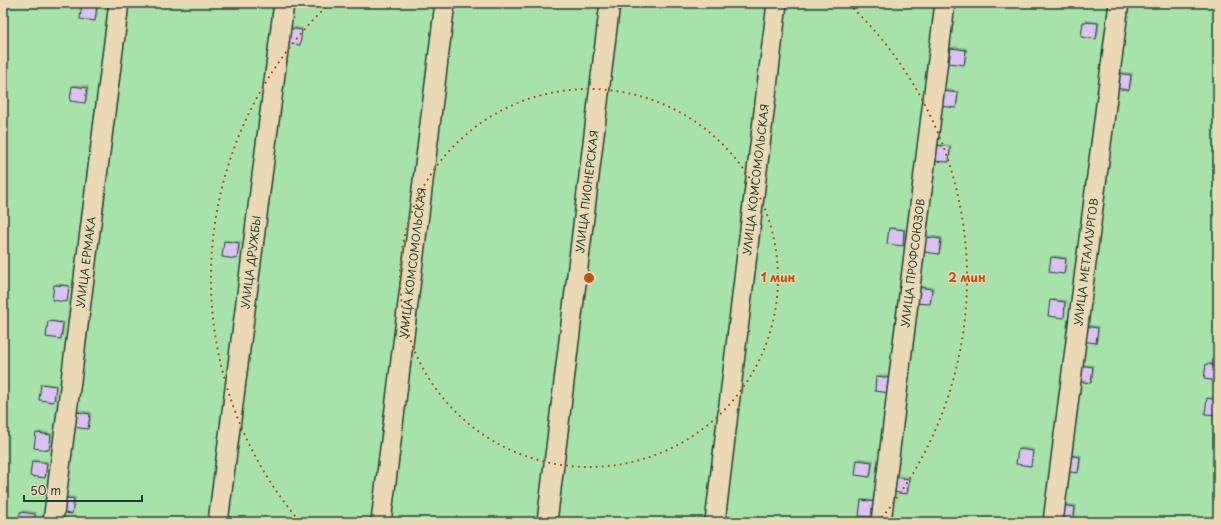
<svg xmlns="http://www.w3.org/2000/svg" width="1221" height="525" font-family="'Playpen Sans',sans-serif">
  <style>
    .green { fill: #a6e2a9; stroke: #62906e }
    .shadow { fill: #0003 }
    .building { fill: #dbc2f2; stroke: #1f3d34 }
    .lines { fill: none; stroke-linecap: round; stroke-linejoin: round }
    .minor-casing { stroke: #1f3d34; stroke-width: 22 }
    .minor { stroke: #ebd9b6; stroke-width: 19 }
    .ring { fill: none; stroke: #c05314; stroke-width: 2; stroke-dasharray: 2 4 }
    .labels { text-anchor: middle; stroke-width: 3; stroke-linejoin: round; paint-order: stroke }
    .street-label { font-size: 11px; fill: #1f3d34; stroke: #ebd9b6 }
    .centre { fill: #c05314; stroke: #ebd9b6; stroke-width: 2 }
    .ring-label { font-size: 12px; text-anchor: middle; font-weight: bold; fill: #c05314; stroke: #ebd9b6; stroke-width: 3; stroke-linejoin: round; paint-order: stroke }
  </style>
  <rect width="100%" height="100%" fill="#e6d2c8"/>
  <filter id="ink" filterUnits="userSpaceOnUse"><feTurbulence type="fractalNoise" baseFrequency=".025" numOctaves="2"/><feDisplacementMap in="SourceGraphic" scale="8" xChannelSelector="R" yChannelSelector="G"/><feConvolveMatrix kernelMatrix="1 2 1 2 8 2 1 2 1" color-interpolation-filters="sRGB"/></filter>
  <g filter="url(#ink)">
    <path class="green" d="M 3,3 L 1218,3 L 1218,522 L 3,522 Z"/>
    <path class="shadow" d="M 84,3 L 99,3 L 97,17 L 95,19 L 83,4 Z
      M 1086,20 L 1100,22 L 1098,36 L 1096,38 L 1083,36 L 1084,22 Z
      M 290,26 L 303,28 L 301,42 L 299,44 L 286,42 Z
      M 954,46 L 967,48 L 966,62 L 963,64 L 952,49 Z
      M 1119,71 L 1133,73 L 1131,87 L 1129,89 L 1115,87 Z
      M 75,84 L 89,86 L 87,100 L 85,102 L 71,100 L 73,86 Z
      M 946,89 L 959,91 L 958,105 L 955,107 L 944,92 Z
      M 938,144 L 952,145 L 950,159 L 948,161 L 936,146 Z
      M 892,227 L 906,229 L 904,242 L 902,245 L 890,229 Z
      M 929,235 L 943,237 L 941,251 L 939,253 L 927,237 Z
      M 227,240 L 241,241 L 239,255 L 237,258 L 225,242 Z
      M 1054,255 L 1067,257 L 1066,271 L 1063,273 L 1050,271 L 1052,257 Z
      M 57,283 L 70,285 L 68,299 L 66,301 L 53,299 L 55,285 Z
      M 920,286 L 934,287 L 932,301 L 930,303 L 918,288 Z
      M 1053,299 L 1067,300 L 1065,314 L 1063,317 L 1051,301 Z
      M 51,320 L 65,322 L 63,335 L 61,338 L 49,322 Z
      M 1086,324 L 1099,326 L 1098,340 L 1096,342 Z
      M 1209,362 L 1218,364 L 1218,380 L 1207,364 Z
      M 1081,364 L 1094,365 L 1093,379 L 1090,382 Z
      M 880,374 L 893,376 L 876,390 L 877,376 Z
      M 44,383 L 57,385 L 56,399 L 53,401 L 42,385 Z
      M 1210,397 L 1218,398 L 1218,414 L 1208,399 Z
      M 79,410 L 92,412 L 90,426 L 88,428 L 77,412 Z
      M 39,431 L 52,433 L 50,447 L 48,449 L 37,433 Z
      M 1021,447 L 1034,449 L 1032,463 L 1030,465 L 1019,449 Z
      M 1068,454 L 1082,455 L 1080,469 L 1078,472 Z
      M 860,458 L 874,460 L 872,474 L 870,476 L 858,460 Z
      M 35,459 L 48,461 L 47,475 L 45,477 L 33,462 Z
      M 897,475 L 911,477 L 909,491 L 907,493 L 895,478 Z
      M 62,495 L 76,497 L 74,511 L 72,513 Z
      M 864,499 L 878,500 L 876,514 L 862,501 Z
      M 1063,503 L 1077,505 L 1075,519 L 1073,521 Z
      M 23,510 L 37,512 L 35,522 L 20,522 L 21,512 Z"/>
    <path class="building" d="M 82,3 L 97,5 L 95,21 L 80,19 Z
      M 1125,3 L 1140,3 L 1140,6 L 1125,4 Z
      M 1083,22 L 1098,23 L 1096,39 L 1081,37 Z
      M 287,28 L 302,30 L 300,45 L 285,43 Z
      M 951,48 L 966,50 L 964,65 L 949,63 Z
      M 1116,73 L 1131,75 L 1129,90 L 1114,88 Z
      M 72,86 L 87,88 L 85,103 L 70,101 Z
      M 943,91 L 958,93 L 956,108 L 941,106 Z
      M 935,145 L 950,147 L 949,162 L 933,161 Z
      M 889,228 L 904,230 L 903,246 L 887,244 Z
      M 926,237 L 941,239 L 939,254 L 924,252 Z
      M 224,241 L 239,243 L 237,259 L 222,257 Z
      M 1051,257 L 1066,259 L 1064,274 L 1049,272 Z
      M 54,285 L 69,286 L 67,302 L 52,300 Z
      M 917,287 L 932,289 L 930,304 L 915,303 Z
      M 1050,300 L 1065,302 L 1064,318 L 1048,316 Z
      M 48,321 L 63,323 L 61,339 L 46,337 Z
      M 1083,326 L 1098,328 L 1096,343 L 1081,341 Z
      M 1206,364 L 1218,366 L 1218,381 L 1204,379 Z
      M 1078,365 L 1093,367 L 1091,383 L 1076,381 Z
      M 876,376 L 892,378 L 890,393 L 875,391 Z
      M 41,384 L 56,386 L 54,402 L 39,400 Z
      M 1207,398 L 1218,400 L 1218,415 L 1205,414 Z
      M 76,412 L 90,414 L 88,429 L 73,427 Z
      M 36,433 L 51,435 L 49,450 L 34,448 Z
      M 1018,449 L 1033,451 L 1031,466 L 1016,464 Z
      M 1065,455 L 1080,457 L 1078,473 L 1063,471 Z
      M 857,460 L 872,462 L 870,477 L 855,475 Z
      M 32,461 L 47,463 L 45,478 L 30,476 Z
      M 894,477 L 909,479 L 907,494 L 892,492 Z
      M 59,497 L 74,499 L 72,514 L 57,512 Z
      M 861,500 L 876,502 L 874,517 L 859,516 Z
      M 1060,505 L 1075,507 L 1073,522 L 1058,520 Z
      M 20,512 L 35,514 L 34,522 L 19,522 Z"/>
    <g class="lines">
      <defs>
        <g id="minor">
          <path id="s1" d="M 53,522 L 119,3"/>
          <path id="s2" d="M 218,522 L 284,3"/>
          <path id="s3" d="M 381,522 L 445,3"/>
          <path id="s4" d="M 547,522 L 610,3"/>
          <path id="s5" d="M 715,522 L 777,3"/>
          <path id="s6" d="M 881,522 L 945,3"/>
          <path id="s7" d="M 1053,522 L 1119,3"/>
        </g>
      </defs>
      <use href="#minor" class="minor-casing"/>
      <use href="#minor" class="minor"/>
    </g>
  </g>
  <g class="ring">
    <circle cx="589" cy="278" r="189"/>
    <path d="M299 521A378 378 0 0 1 329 4M849 4A378 378 0 0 1 879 521"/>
  </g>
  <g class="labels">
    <g class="street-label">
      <text dy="4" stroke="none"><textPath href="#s5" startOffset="345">УЛИЦА КОМСОМОЛЬСКАЯ</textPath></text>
      <text dy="4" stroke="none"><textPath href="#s4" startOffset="333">УЛИЦА ПИОНЕРСКАЯ</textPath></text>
      <text dy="4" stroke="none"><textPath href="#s1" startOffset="262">УЛИЦА ЕРМАКА</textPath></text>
      <text dy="4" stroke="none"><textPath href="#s2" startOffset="262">УЛИЦА ДРУЖБЫ</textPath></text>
      <text dy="4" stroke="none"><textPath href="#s3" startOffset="261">УЛИЦА КОМСОМОЛЬСКАЯ</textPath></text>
      <text dy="4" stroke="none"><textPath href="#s6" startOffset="261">УЛИЦА ПРОФСОЮЗОВ</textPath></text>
      <text dy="4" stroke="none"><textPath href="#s7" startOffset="262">УЛИЦА МЕТАЛЛУРГОВ</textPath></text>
    </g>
  </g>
  <circle cx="589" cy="278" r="6" class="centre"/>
  <g class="ring-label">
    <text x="778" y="282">1 мин</text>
    <text x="967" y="282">2 мин</text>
  </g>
  <rect width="1221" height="525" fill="none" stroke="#ebd9b6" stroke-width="16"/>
  <rect x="8" y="8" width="1205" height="509" fill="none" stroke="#1f3d34" stroke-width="1.5" filter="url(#ink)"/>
  <path d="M24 495v6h118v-6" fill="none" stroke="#1f3d34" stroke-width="2"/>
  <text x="30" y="495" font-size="12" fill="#1f3d34" stroke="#ebd9b6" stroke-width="3" paint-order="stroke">50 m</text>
</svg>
